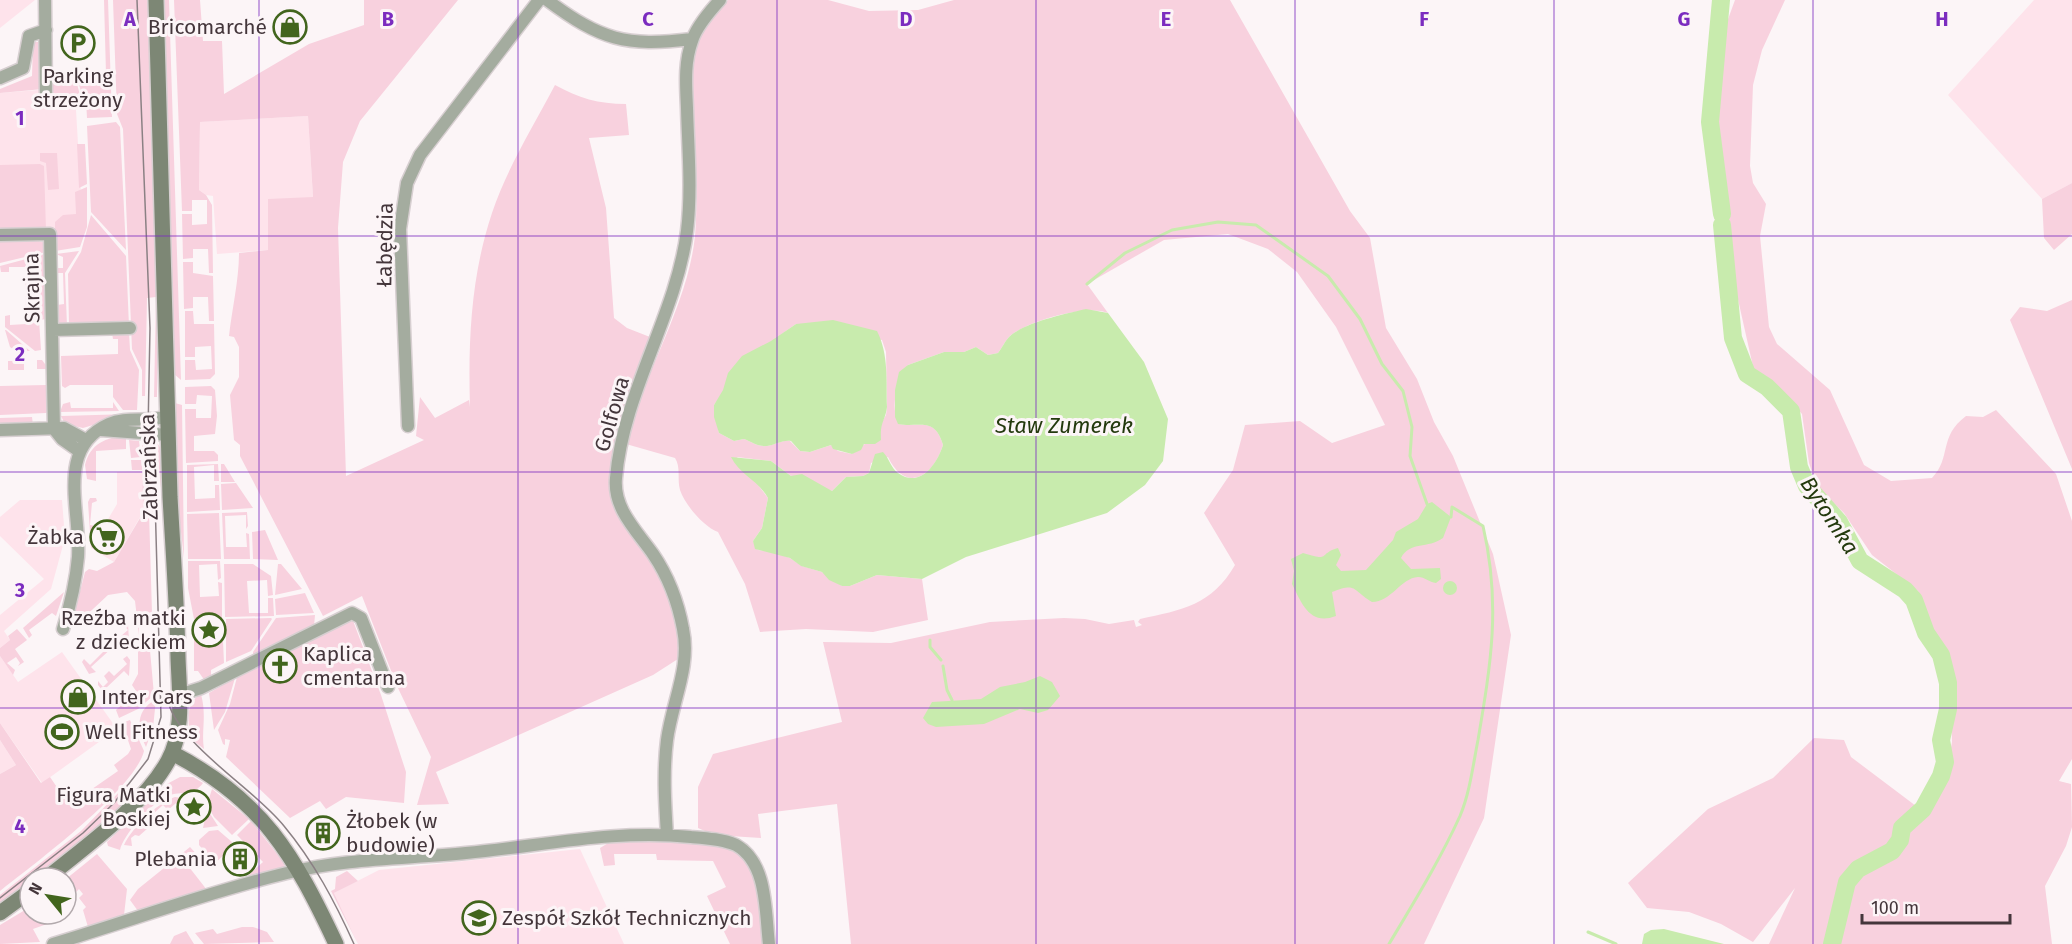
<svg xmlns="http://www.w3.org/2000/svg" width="2072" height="944" font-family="'Fira Sans',sans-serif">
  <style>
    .built { fill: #fee3eb }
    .green { fill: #f8d1de; fill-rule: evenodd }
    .water { fill: #c8ebad }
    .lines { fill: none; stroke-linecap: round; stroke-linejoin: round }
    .stream { stroke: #c8ebad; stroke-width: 3 }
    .river { stroke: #c8ebad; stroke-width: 18 }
    .street-casing { stroke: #d7cfd1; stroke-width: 15 }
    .secondary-casing { stroke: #d7cfd1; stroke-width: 18 }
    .street { stroke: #a4ac9f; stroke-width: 12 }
    .secondary { stroke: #7d8775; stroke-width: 15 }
    .tram { stroke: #8b8084; stroke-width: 1.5 }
    .grid { fill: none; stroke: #7b2cbf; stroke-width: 1.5; stroke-opacity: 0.55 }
    .labels { text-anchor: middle; stroke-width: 6; stroke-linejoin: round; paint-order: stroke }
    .poi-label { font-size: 21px; fill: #44363b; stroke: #fcf5f7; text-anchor: end }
    .street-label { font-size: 21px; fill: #44363b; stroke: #fcf5f7 }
    .water-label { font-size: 22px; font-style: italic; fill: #243a0e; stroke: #fcf5f7 }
    .grid-label { font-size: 20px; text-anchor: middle; font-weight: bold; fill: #7b2cbf; stroke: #fcf5f7; stroke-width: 6; stroke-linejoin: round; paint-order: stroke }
  </style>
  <rect width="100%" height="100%" fill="#fcf5f7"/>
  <path class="built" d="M 0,0 L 35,0 L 0,28 Z
    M 2034,0 L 2072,0 L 2072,183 L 2042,199 L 1948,95 Z
    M 74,76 L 83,229 L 0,232 L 0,93 L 51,89 L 51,77 Z
    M 308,116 L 313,198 L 268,250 L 217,254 L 213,196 L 206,195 L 199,190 L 200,122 Z
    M 142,471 L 143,512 L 114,562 L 91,548 L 117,504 L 117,472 Z
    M 20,500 L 62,500 L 65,538 L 51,589 L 4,631 L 10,640 L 0,648 L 0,615 L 44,579 L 0,536 L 0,517 Z
    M 62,652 L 117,729 L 42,783 L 0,723 L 0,656 L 18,682 Z
    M 0,740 L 16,765 L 0,774 Z
    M 580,849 L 624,944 L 358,944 L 334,893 L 379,870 Z"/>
  <path class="green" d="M 104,0 L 108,0 L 112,117 L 87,118 L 86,100 L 83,99 L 77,77 L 51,77 L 106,74 Z
    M 113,0 L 150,0 L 158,316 L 157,397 L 154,397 L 156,297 L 147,298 L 145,396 L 142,396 L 142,370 L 132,349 L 123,129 L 117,114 Z
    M 161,0 L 169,0 L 181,380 L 174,374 L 173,365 Z
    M 174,0 L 200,0 L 203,41 L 222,41 L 224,94 L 309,44 L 364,25 L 364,0 L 458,0 L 360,121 L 343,162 L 338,228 L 346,476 L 424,440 L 416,436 L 420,397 L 435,418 L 469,400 L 470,407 C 468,340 471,276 492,213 C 507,168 533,127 555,85 C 579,98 598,104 626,104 L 629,135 L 589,138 L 606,208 L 614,318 L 627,328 L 650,337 C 632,385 595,468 619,518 C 627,533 639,545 649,558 C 672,589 678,620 681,657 L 653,675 L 436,772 L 449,804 L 417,805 L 431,757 L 397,686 L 362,596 L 323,616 L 240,456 L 240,445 L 234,440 L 230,395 L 239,377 L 239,347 L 234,337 L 229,336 C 232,309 239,280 239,253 L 268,250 L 268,199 L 313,197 L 308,116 L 200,122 L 199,190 L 206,195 L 212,205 L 213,273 L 209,273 L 208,249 L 193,249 L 193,258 L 183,259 L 182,214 L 192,214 L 192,225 L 207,224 L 207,200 L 192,200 L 192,211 L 182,211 Z
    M 728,0 L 828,0 L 869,11 L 918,10 L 954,0 L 1230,0 L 1350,211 L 1370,238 L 1386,328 L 1417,379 L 1434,422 L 1453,456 L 1493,554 L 1511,635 L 1484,818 L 1424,944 L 851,944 L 837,804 L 758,814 L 761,838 L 714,835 L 698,828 L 698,787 L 713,754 L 842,722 L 823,642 L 891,643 L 990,622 L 1064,618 L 1085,619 L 1109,624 L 1134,620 L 1136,627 L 1142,625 L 1138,622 L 1140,619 C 1182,610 1212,605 1235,565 L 1204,513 L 1233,470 L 1245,425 L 1300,421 L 1332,443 L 1385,425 L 1336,327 L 1297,272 L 1268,249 L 1228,234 L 1164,240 L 1087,284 L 1108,313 C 1087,304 1026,321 1009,337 C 1005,341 1002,348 998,353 L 988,355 L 976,347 L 964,352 L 944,352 L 908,365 C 898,384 889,404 899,424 C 919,428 935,416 943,445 C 933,477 906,494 888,457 L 871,463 L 869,473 L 863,476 L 846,477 L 832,491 L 791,476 L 771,461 L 737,457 L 768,498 L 762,528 L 753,541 L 758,550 L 774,552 L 790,558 L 802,566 L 822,572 L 842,586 L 850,586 L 877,575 L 922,579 L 928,620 L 873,632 L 806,629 L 760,632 L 745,584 L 718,532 C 704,527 685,505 680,490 C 677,479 681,467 675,458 L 626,444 C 643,374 688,305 695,236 C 698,199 696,163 694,126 C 693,99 688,70 696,44 C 702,27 717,14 728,0 ZM 796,324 L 882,340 L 886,352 L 887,407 L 886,415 L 879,427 L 880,432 L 852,454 L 838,451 L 831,445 L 810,452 L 800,451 L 790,441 C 781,440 775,445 767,446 C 758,447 752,442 744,439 L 734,441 L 719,433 L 714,405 C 735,373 765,345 796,324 Z
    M 1735,0 L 1785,0 L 1762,50 L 1753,85 L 1750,166 L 1753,183 L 1766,204 L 1760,236 L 1769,327 L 1777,344 L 1830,390 L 1864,465 L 1891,481 L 1932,478 C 1952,457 1938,437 1966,416 L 1983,417 L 1996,410 L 2056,474 L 2072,521 L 2072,759 L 2059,781 L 2071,784 L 2072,827 L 2066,846 L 2045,886 L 2052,944 L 1835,944 L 1850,882 L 1859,871 L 1895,853 L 1902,842 L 1905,829 L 1918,819 L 1937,796 L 1945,779 L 1952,742 L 1950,660 L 1936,636 L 1918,591 L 1872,555 L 1844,513 L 1817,487 L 1809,463 L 1802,414 L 1774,382 L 1754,371 L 1735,286 L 1715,122 L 1727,22 Z
    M 33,42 L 42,42 L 43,89 L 0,93 L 0,89 L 32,76 Z
    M 76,80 L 81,99 L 55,98 L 51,81 Z
    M 116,122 L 120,127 L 126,250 L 91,212 L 87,126 Z
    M 77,144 L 85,144 L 87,184 L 79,188 Z
    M 40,153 L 57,153 L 59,189 L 48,190 L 46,163 L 40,161 Z
    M 40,164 L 44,166 L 46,230 L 0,232 L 0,165 Z
    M 2072,183 L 2072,234 L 2054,250 L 2044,238 L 2042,199 Z
    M 87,187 L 87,227 L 80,247 L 55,251 L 55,222 L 63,215 L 76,214 L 75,192 Z
    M 91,215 L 126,256 L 129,326 L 69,326 L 68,274 L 81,252 Z
    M 23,237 L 46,243 L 46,252 L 0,263 L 0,238 Z
    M 79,251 L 65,273 L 67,326 L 58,326 L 57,305 L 64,304 L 63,273 L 56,273 L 56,268 L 63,268 L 63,257 L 56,254 Z
    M 45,254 L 47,319 L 39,320 L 41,350 L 35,351 L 5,327 L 5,316 L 10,315 L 10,325 L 26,324 L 25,267 L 9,267 L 9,272 L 1,272 L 0,266 Z
    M 183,262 L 193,262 L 193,273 L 213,276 L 214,321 L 209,321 L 208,297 L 193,297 L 193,308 L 184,309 Z
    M 2072,300 L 2072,469 L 2010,320 L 2020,307 L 2047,311 Z
    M 193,311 L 194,324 L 214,324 L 215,374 L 210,379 L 185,380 L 185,360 L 195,360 L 196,370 L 212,369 L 211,346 L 195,347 L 195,357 L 185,357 L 185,311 Z
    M 5,330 L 6,330 L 30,351 L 16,351 L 10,347 Z
    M 129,332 L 130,350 L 139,370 L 137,410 L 123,410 L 113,397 L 113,385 L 70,385 L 65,388 L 62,386 L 61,356 L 118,354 L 118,339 L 113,339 L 112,333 Z
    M 37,360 L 42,360 L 48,368 L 49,410 L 46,413 L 0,415 L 0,386 L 46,385 L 46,369 L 37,369 Z
    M 8,361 L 24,361 L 24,370 L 8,370 Z
    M 211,386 L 215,390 L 217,416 L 215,434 L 194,436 L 194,451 L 214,451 L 218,455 L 218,461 L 186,463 L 185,409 L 196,409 L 196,418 L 211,418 L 212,396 L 197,395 L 196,404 L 185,404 L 185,387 Z
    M 70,402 L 71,408 L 113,408 L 113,402 L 119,411 L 60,412 L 63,404 Z
    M 175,403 L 182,405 L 184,558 L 178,505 Z
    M 130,414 L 83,428 L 65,424 L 61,416 Z
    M 32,417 L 33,425 L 0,426 L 0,418 Z
    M 126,436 L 126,449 L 96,451 L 96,481 L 87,479 L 85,465 C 90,444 106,437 126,436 Z
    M 141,436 L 147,437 L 154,515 L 152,515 Z
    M 129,440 L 139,441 L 141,457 L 131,458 Z
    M 156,441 L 161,449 L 164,517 Z
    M 131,460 L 141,460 L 149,512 L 152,613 L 148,613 L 149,621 L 139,621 L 139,635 L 135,601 L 127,592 L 108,595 L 77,624 L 73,619 L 85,572 L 89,569 L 97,571 L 114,562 L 143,513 L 142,470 L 132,470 Z
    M 218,464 L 219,481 L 214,481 L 214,465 L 194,467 L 195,499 L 215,498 L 215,485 L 219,485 L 220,510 L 187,512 L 187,465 Z
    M 221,464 L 224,464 L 235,482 L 221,482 Z
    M 236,483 L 253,508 L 222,510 L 221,484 Z
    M 90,498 L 96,498 L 97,501 L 92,503 L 90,525 L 96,526 L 94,532 L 99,534 L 91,548 L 88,502 Z
    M 247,512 L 248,526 L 246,529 L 246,515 L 225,516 L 226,547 L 247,547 L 246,533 L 249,534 L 250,559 L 224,559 L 222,513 Z
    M 219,513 L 221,559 L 188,559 L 187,514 Z
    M 265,530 L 278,560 L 253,559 L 252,532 Z
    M 188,561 L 220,561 L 221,578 L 218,580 L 217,564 L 199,565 L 200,597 L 219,596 L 218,582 L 222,583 L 222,618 L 194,619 L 188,588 Z
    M 224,564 L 253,564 L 271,576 L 273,595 L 268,596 L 267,580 L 247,581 L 249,613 L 268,613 L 268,598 L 273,598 L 274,616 L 225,617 Z
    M 278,564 L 281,564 L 302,589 L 275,595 Z
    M 64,592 L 56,616 L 52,613 L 29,630 L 32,635 L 29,638 L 23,628 Z
    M 305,593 L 314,613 L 276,615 L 275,599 Z
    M 315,615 L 314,626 L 253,656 L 253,652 L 276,618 Z
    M 352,618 L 381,695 L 406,772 L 404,803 L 346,797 L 326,809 L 320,801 L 290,818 L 226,757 L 230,740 L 225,739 L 225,745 L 223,744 L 218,730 L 230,704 L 237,677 Z
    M 226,619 L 271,618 L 272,619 L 251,651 L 226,662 Z
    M 222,620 L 224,663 L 211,670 L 211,678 L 205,681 L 198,671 L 194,671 L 194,638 L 197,638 L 194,621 Z
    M 125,622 L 128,624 L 129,641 L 124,637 L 91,667 L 96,672 L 89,674 L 82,662 L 84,659 L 90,665 L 108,647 L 104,641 L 109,637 L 114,642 L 128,630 L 123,624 Z
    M 17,629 L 27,640 L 15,649 L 24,662 L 18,666 L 20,663 L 16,657 L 7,663 L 15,670 L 13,675 L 0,656 L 0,648 L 10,640 L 8,636 Z
    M 138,639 L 149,639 L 154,695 L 138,709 L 119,718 L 116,710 L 136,691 L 132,685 L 138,674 Z
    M 127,656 L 130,660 L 129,676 L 124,671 L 105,689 L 109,694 L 105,694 L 98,685 L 98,681 L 103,687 L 108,682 L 104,676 L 109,671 L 114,676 L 127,664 L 123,659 Z
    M 235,678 L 225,712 L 214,730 L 209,693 Z
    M 201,694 C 207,717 201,730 204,749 L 190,738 C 189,722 184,703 201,694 Z
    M 156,699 L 153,728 L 146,747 C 137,729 135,711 156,699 Z
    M 130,720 L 144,751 C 135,789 33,865 0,891 L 0,774 L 16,765 L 0,740 L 0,723 L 41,783 L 50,777 L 69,805 L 118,771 L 114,765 L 128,754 L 131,749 L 122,723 Z
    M 1814,738 L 1844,740 L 1851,757 L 1916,806 L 1898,830 L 1890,848 L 1861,862 L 1844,879 L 1828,944 L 1769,944 L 1795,888 L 1753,942 L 1721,924 L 1689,912 L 1647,908 L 1628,883 L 1708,809 L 1773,778 Z
    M 147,777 C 146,792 56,864 38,878 L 30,878 L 30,884 L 0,906 L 0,895 L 81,831 L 127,784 L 135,791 Z
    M 180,777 L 193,777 L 203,783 C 193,797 179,790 165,797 C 151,804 123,835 120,850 L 108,846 L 107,842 L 167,784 Z
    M 212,789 L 249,819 L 232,835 L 214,817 L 207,805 Z
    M 175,797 L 195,800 L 180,808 L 176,803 L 168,810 L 163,805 L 153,814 L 157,820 L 139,836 L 135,835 L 131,838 L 132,846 L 124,845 C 132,828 157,803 175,797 Z
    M 207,809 L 218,826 L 203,828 Z
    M 251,821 L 285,864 L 283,868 L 243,880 L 263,862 L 237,835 Z
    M 218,830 L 232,842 L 227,852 L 212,866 L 210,863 L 213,861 L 199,845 L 199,840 L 209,831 Z
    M 610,842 C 646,842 736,830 752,871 C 760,893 760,921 762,944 L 730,944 L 707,896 L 726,887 L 713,861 L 657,860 L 656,854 L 614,854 L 615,865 L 604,866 L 600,848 Z
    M 190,847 L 200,858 L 189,867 L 207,890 L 138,911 L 130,900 L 138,889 Z
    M 97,854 L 127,889 L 124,915 L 88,927 L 83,910 L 86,907 L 79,898 L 83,894 L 79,889 L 76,892 L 69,883 L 66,885 L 66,879 Z
    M 347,871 L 358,881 L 334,893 L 358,944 L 331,891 L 335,889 L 336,877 Z
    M 30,907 L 30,914 L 40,914 L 47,924 L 33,929 L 40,942 L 0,944 L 0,925 Z
    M 242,927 L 253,927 L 267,932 L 274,942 L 204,944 L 195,933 L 213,929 L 217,934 Z
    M 186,931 L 194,944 L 170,944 L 174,936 Z"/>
  <path class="water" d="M 1086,309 L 1108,313 L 1144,362 L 1168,419 L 1163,461 L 1145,485 L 1107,513 L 966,557 L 922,579 L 877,575 L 850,586 L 842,586 L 829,580 L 822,572 L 801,566 L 790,558 L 755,549 L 753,541 L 762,528 L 768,498 C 758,480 740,475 731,457 L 771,461 L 791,476 L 802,474 L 832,491 L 846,477 L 863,476 L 869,473 L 875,454 L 883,452 C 889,458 891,468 898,473 C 920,489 937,464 943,445 C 935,416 918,428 898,424 L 895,417 L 895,390 L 899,372 L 908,365 L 944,352 L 964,352 L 976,347 L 988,355 L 998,353 C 1002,348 1005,341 1009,337 C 1025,322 1065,314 1086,309 Z
    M 833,320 L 877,331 C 889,355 886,381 887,407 C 885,422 880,421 881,440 L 875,444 L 864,444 L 861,450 L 852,454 L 833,449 L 831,445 L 810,452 L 800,451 L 791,441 C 781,440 776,445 767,446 C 758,447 752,442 744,439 L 734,441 L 719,433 L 714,417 L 714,405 L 723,390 L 728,373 L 742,356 L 771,341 L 796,324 Z
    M 1432,502 L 1451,517 L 1443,538 C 1428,549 1410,541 1401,558 L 1411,569 L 1440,568 L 1441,579 L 1436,583 C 1429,582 1425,577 1418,577 C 1401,578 1391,602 1372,602 C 1352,590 1357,582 1332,592 L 1336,616 C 1310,626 1302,604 1292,584 L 1294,571 L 1291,559 L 1303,553 C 1332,562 1317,554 1338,548 L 1341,555 L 1336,565 L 1341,571 L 1366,570 L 1393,540 L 1396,532 L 1418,519 L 1427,504 Z
    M1443 588a7 7 0 1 1 14 0a7 7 0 1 1-14 0Z
    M 1040,676 L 1052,682 L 1060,696 L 1048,710 L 1038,713 L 1020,709 L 984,724 L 936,727 L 928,724 L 923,718 L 932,702 L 981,699 L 1000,687 L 1025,682 Z
    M 1664,929 L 1724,944 L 1642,944 L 1644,934 L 1651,930 Z"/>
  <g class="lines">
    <path class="stream" d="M 1087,284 L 1125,253 L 1172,230 L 1218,222 L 1256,225 L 1328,276 L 1360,319 L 1382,364 L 1403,391 L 1412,427 L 1410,456 L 1427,504
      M 930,640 L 930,647 L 941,660
      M 943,666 L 947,690 L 952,700
      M 1588,932 L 1616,944
      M 1389,944 C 1414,902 1440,860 1460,816 C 1470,792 1473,765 1478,740 C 1491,663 1501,604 1483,526 L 1452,507 L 1451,517"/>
    <path class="river" d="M 1721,0 L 1710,122 L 1722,214
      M 1722,225 L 1733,338 L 1747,374 L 1767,387 L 1791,411 L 1799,467 L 1807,486 L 1839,522 L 1860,561 L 1905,590 L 1914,600 L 1926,633 L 1941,655 L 1948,683 L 1948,709 L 1941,740 L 1945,762 L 1941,776 L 1923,809 L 1902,828 L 1900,840 L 1892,851 L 1858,869 L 1847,882 L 1832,944"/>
    <defs>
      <path id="street" d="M 45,0 L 46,98
        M 547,0 C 601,40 625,47 692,39
        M 0,78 L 23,68 L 29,36 L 46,30
        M 0,235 L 50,234 L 54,429
        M 53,330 L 130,328
        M 408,426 L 400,229 L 407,183 L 420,155 L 539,0
        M 54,429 L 62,439 L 79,451
        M 0,430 L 64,428 L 86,440
        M 101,430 L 168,435
        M 63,629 C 70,606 76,581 78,557 C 81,510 55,448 109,424 C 127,416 149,423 168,416
        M 179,695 L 201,688 L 352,613 L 361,618 L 388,687
        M 667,835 C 665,803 663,772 667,740 C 672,702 691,667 683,629 C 678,602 668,576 653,554 C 637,531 613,509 616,478 C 623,392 676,316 687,231 C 692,190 688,148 687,108 C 686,85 684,63 692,41 C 696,27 710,11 720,0
        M 53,944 C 130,921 208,892 287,873 C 346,858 406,859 466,853 C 542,846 615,829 691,837 C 705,838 723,839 736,845 C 768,863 765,912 769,944"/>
      <path id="secondary" d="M 172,753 C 263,800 294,855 336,944
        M 47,878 C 87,845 143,806 168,761 C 185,730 179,691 178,657 C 177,604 173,551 170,497 L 156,0
        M 0,913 L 30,891"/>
    </defs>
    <use href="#street" class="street-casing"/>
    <use href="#secondary" class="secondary-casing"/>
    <use href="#street" class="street"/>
    <use href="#secondary" class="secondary"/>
    <path class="tram" d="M 166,695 C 176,745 251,785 284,826 C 314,862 335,902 354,944
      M 0,898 L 83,833 L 114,803 L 148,759 L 161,717 L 155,498 L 148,431 L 150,328 L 137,0"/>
  </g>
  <path class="grid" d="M 259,0 L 259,944M 518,0 L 518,944M 777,0 L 777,944M 1036,0 L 1036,944M 1295,0 L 1295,944M 1554,0 L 1554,944M 1813,0 L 1813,944M 0,236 L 2072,236M 0,472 L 2072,472M 0,708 L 2072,708"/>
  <defs>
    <symbol id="shop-ring" viewBox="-11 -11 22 22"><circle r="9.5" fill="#fcf5f7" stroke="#42651d" stroke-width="1.5"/><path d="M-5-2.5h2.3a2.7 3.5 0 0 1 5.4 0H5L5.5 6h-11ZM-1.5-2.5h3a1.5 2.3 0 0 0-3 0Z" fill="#42651d"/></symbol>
    <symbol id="parking-ring" viewBox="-11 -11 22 22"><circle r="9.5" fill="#fcf5f7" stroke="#42651d" stroke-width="1.5"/><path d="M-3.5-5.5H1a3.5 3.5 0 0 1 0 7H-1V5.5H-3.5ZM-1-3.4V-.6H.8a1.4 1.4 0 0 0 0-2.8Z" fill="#42651d"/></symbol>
    <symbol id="supermarket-ring" viewBox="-11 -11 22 22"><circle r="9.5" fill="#fcf5f7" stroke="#42651d" stroke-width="1.5"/><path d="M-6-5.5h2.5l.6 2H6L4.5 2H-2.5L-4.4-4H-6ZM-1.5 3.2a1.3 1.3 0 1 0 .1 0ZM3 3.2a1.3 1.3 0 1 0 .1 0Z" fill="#42651d"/></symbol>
    <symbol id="sight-ring" viewBox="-11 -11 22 22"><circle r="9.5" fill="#fcf5f7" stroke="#42651d" stroke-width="1.5"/><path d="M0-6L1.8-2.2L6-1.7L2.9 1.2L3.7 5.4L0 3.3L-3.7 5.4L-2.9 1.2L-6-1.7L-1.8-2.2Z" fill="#42651d"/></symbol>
    <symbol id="church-ring" viewBox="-11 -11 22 22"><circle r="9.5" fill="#fcf5f7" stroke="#42651d" stroke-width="1.5"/><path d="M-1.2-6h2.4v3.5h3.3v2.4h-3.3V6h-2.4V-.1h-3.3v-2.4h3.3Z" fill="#42651d"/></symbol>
    <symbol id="stadium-ring" viewBox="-11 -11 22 22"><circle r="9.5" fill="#fcf5f7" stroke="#42651d" stroke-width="1.5"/><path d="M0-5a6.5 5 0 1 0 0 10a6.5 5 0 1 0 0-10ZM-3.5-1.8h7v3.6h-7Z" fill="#42651d"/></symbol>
    <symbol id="building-ring" viewBox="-11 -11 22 22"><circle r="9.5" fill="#fcf5f7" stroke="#42651d" stroke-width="1.5"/><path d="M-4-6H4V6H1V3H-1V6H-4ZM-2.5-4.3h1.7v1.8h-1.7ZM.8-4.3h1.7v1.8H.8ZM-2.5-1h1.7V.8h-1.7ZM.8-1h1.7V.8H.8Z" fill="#42651d"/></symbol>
    <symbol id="school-ring" viewBox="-11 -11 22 22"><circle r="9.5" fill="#fcf5f7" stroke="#42651d" stroke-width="1.5"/><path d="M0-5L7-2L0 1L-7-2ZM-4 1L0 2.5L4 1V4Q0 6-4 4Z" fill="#42651d"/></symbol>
  </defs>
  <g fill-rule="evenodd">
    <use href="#shop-ring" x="271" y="8" width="38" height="38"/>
    <use href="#parking-ring" x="59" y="24" width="38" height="38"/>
    <use href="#supermarket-ring" x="88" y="518" width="38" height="38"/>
    <use href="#sight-ring" x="190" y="611" width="38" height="38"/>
    <use href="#church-ring" x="261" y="647" width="38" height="38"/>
    <use href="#shop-ring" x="59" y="678" width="38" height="38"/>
    <use href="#stadium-ring" x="43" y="713" width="38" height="38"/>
    <use href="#sight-ring" x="175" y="788" width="38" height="38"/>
    <use href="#building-ring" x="304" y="814" width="38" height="38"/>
    <use href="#building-ring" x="221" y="840" width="38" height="38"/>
    <use href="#school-ring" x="460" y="899" width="38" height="38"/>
  </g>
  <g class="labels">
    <g class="poi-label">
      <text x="267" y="34">Bricomarché</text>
      <text x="78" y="83" text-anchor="middle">Parking<tspan x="78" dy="24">strzeżony</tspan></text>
      <text x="84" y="544">Żabka</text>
      <text x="186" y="625">Rzeźba matki<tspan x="186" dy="24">z dzieckiem</tspan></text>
      <text x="303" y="661" text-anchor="start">Kaplica<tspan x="303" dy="24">cmentarna</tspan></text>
      <text x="101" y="704" text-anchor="start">Inter Cars</text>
      <text x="85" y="739" text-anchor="start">Well Fitness</text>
      <text x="171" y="802">Figura Matki<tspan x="171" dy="24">Boskiej</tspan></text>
      <text x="346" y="828" text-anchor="start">Żłobek (w<tspan x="346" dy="24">budowie)</tspan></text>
      <text x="217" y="866">Plebania</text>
      <text x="502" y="925" text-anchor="start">Zespół Szkół Technicznych</text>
    </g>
    <g class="street-label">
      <text transform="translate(385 245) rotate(-89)" y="7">Łabędzia</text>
      <text transform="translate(32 288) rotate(-91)" y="7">Skrajna</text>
      <text transform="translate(612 414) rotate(-74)" y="7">Golfowa</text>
      <text transform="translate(149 467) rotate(-92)" y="7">Zabrzańska</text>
    </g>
    <g class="water-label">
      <text x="1064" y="433">Staw Zumerek</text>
      <text transform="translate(1830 515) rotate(57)" y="8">Bytomka</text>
    </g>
  </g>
  <g class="grid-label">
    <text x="130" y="26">A</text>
    <text x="388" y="26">B</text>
    <text x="648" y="26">C</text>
    <text x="906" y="26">D</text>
    <text x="1166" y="26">E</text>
    <text x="1424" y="26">F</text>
    <text x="1684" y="26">G</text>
    <text x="1942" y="26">H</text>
    <text x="20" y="125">1</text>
    <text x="20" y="361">2</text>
    <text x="20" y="597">3</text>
    <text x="20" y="833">4</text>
  </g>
  <g transform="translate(48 896) rotate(300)"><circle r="28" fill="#fcf5f7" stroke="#b2a9ac" stroke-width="1.5"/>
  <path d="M0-4.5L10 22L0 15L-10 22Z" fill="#42651d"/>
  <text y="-9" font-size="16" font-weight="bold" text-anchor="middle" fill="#44363b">N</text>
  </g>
  <path d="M1862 914v9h148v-9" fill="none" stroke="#44363b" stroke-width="3"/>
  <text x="1871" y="914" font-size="18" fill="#44363b" stroke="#fcf5f7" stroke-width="4.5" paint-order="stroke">100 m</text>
</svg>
